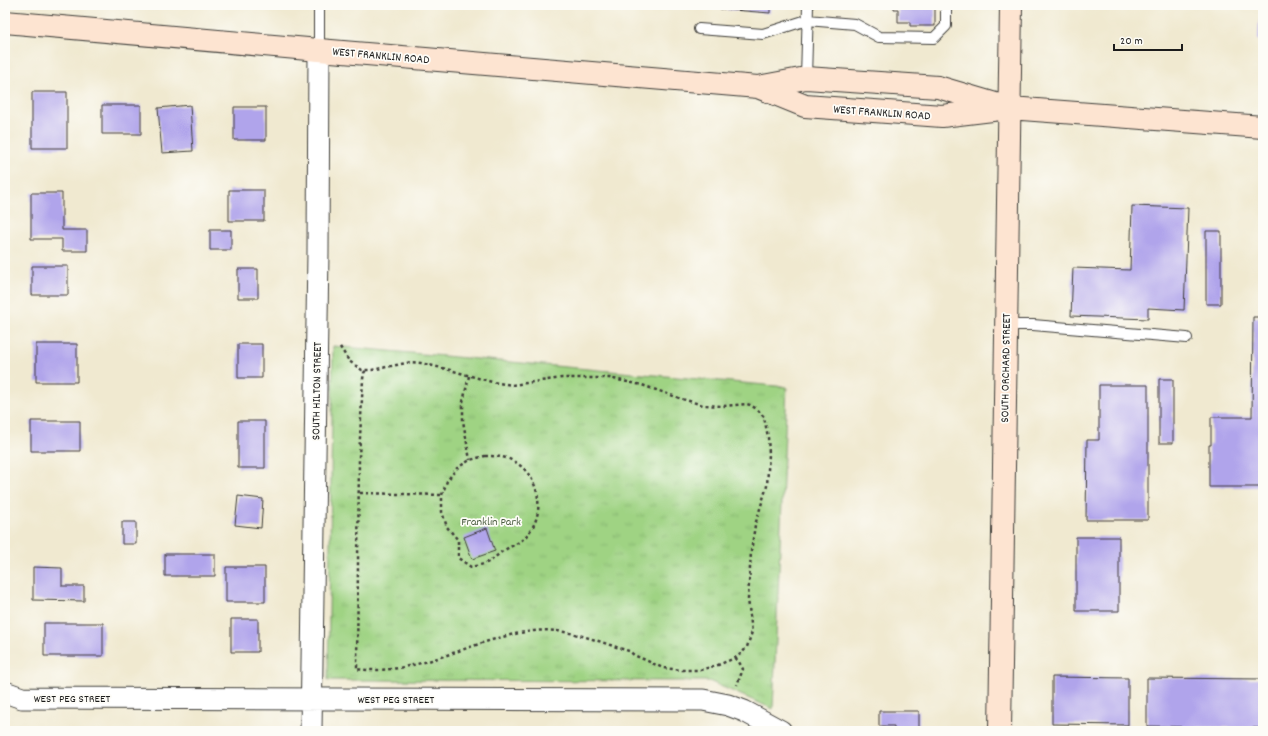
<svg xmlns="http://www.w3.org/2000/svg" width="1268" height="736" font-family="Dekko,sans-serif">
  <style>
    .grass { fill: url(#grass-tufts); stroke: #5e7850 }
    .building { fill: #b0a4eb }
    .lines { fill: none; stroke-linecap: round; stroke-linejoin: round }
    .lane-casing { stroke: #3c3b37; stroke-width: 12 }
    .street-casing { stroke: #3c3b37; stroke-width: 23 }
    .secondary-casing { stroke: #3c3b37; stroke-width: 24 }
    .path { stroke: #3c3b37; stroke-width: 2.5; stroke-dasharray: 3 3; stroke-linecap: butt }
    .lane { stroke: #fff; stroke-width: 10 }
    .street { stroke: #fff; stroke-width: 21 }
    .secondary { stroke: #fde4d1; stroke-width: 22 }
    .labels { text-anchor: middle; stroke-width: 3.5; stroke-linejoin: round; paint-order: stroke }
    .street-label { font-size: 12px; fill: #1c1c1c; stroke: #fdfcf7 }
    .park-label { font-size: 12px; fill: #4a5c40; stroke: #fdfcf7 }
  </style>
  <defs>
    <pattern id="grass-tufts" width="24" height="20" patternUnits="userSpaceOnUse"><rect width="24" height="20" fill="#9fd383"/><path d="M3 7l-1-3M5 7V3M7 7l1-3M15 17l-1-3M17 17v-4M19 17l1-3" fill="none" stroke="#88b571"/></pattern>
  </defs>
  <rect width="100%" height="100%" fill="#fdfcf7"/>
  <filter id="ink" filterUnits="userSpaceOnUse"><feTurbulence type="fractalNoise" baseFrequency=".025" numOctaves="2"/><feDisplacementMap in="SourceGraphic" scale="8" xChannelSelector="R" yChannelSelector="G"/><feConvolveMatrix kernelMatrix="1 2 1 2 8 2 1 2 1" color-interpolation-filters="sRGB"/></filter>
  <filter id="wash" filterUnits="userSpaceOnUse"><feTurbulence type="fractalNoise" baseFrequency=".012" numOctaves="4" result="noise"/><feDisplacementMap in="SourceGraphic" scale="16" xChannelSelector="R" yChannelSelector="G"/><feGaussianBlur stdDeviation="0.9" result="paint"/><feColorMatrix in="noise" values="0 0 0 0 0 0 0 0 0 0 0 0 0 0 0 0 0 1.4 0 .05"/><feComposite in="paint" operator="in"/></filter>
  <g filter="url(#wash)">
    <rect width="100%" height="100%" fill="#f0e9d0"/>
    <path class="grass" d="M 333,346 L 787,387 L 773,709 L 709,681 L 328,680 Z"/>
    <g id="blocks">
      <path class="building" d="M 720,5 L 770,5 L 770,13 L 720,9 Z
        M 894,5 L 935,5 L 935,26 L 910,26 L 910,22 L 898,22 L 898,9 L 894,9 Z
        M 1259,20 L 1263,20 L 1263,41 L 1258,40 Z
        M 32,92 L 67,92 L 67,148 L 32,148 Z
        M 102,105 L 141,105 L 141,134 L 102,134 Z
        M 190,105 L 193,151 L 162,153 L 158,108 Z
        M 234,107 L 266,107 L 266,140 L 234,140 Z
        M 229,190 L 264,190 L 264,221 L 229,221 Z
        M 31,193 L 62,193 L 62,230 L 87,230 L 87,251 L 62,251 L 62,239 L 31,239 Z
        M 1132,206 L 1188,208 L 1184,310 L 1148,308 L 1148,319 L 1071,316 L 1073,268 L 1130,270 Z
        M 210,230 L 231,230 L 231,250 L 210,250 Z
        M 1206,231 L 1221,231 L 1221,304 L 1206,304 Z
        M 32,266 L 68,266 L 68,295 L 32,295 Z
        M 238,269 L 258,269 L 258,298 L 238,298 Z
        M 1253,317 L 1263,317 L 1263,487 L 1209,487 L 1209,445 L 1211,445 L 1211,417 L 1252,417 Z
        M 36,344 L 77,344 L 77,382 L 36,382 Z
        M 238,344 L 262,344 L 262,378 L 238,378 Z
        M 1159,379 L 1173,379 L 1173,443 L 1159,443 Z
        M 1099,385 L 1148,385 L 1148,520 L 1086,520 L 1087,440 L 1099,440 Z
        M 31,421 L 80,421 L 80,451 L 31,451 Z
        M 238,421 L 265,421 L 265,468 L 238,468 Z
        M 238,496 L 263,499 L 261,528 L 235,525 Z
        M 122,522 L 136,522 L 136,544 L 122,544 Z
        M 487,528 L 495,551 L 472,559 L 464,537 Z
        M 1076,537 L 1119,537 L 1119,611 L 1076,611 Z
        M 165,554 L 215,554 L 215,576 L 165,576 Z
        M 33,567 L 62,568 L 62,586 L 84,586 L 84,601 L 33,600 Z
        M 226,567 L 265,567 L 265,602 L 226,602 Z
        M 231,619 L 258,619 L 258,652 L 231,652 Z
        M 44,623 L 103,623 L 103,656 L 44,656 Z
        M 1052,677 L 1128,678 L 1128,725 L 1052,724 Z
        M 1147,678 L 1263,679 L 1263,728 L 1147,726 Z
        M 879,711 L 919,711 L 919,731 L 894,731 L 894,726 L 879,726 Z"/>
    </g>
  </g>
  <g filter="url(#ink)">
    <use href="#blocks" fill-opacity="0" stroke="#3c3b37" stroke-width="1"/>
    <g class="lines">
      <defs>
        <path id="lane" d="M 319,5 L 319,50
          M 699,29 L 763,34 L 807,20 L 855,24 L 879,37 L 934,38 L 946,26 L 946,5
          M 806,78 L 808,5
          M 1006,325 L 1033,325 L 1187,338"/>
        <path id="street" d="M 5,692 L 22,698 L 703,700 L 728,705 L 744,711 L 781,731
          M 311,731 L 318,252 L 319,50"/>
        <path id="secondary" d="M 5,22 L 319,50 L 758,87 L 806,78 L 938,87 L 1009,108
          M 758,87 L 805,106 L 942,116 L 1009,108 L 1263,127
          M 1000,731 L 1011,5"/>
      </defs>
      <use href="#lane" class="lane-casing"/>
      <use href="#street" class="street-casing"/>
      <use href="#secondary" class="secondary-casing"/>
      <path class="path" d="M 340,347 L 349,361 L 362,370 L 372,370 L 411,362 L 421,363 L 450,370 L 492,382 L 512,385 L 562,378 L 609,378 L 642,385 L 682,399 L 703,405 L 723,406 L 747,404 L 750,405 L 757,409 L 764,417 L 768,437 L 769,454 L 767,486 L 755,525 L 751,552 L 748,599 L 752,632 L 747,647 L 742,653 L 735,658 L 718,665 L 700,670 L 682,670 L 663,668 L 634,655 L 629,651 C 598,642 568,627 534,631 C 474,637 419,677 357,669 L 359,457 L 363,379 L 364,373 L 366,370
        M 469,376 L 463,402 L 463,421 L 470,460
        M 485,456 C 495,456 505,456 515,462 C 538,475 546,510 530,531 C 522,543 514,544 503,551 C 497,555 492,561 486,563 C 481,565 475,566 471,567 L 458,558 L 458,540 L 447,527 L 442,512 L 442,495 L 447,481 L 457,468 L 470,460 Z
        M 360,493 L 442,495
        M 735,658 L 739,662 L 743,669 L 737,685"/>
      <use href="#lane" class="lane"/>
      <use href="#street" class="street"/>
      <use href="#secondary" class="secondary"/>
    </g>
  </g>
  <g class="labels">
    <g class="street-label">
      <text transform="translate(381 55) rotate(5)" y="4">WEST FRANKLIN ROAD</text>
      <text transform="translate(882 112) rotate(4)" y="4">WEST FRANKLIN ROAD</text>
      <text transform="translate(1005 368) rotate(-89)" y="4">SOUTH ORCHARD STREET</text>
      <text transform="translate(316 391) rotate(-89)" y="4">SOUTH HILTON STREET</text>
      <text x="72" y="702">WEST PEG STREET</text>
      <text x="396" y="703">WEST PEG STREET</text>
    </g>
    <g class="park-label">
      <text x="491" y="525">Franklin Park</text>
    </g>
  </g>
  <rect width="1268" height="736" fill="none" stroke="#fdfcf7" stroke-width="20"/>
  <path d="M1114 44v6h68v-6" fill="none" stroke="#1c1c1c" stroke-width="2"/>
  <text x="1120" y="44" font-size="12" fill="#1c1c1c" stroke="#fdfcf7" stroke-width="3" paint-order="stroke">20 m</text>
</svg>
